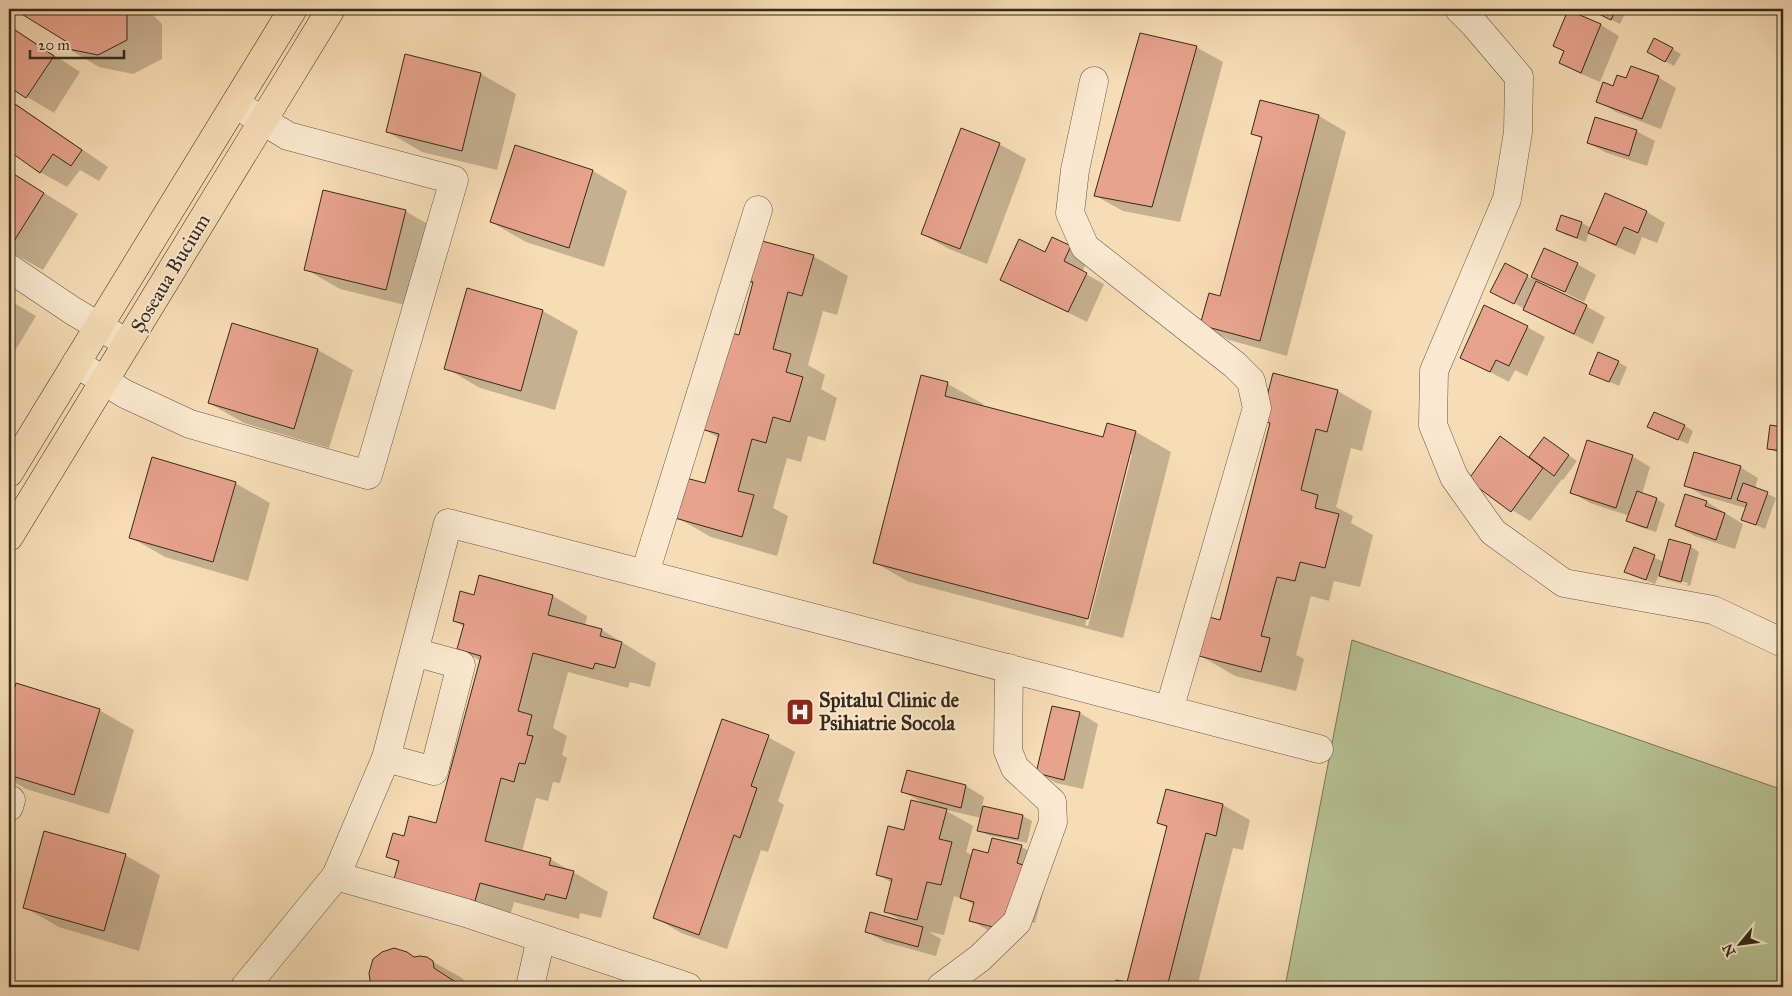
<svg xmlns="http://www.w3.org/2000/svg" width="1792" height="996" font-family="'IM FELL Great Primer',serif">
  <style>
    .green { fill: #b6c293; stroke: #767656 }
    .shadow { fill: #0003; fill-rule: evenodd }
    .building { fill: #e8a38d; stroke: #35291a }
    .lines { fill: none; stroke-linecap: round; stroke-linejoin: round }
    .minor-casing { stroke: #665641; stroke-width: 29 }
    .major-casing { stroke: #35291a; stroke-width: 29 }
    .minor { stroke: #fae9d0; stroke-width: 28 }
    .major { stroke: #f7ddb6; stroke-width: 28 }
    .labels { text-anchor: middle; stroke-width: 4; stroke-linejoin: round; paint-order: stroke }
    .street-label { font-size: 20px; fill: #35291a; stroke: #fae9d0 }
    .poi-label { font-size: 20px; font-weight: bold; fill: #35291a; stroke: #fae9d0; text-anchor: start }
  </style>
  <rect width="100%" height="100%" fill="#f7ddb6"/>
  <filter id="stains"><feTurbulence type="fractalNoise" baseFrequency=".004" numOctaves="4"/><feColorMatrix values="0 0 0 0 .2 0 0 0 0 .09 0 0 0 0 .02 0 0 0 .5 -.17"/></filter>
  <radialGradient id="worn" r=".72"><stop offset=".6" stop-color="#630" stop-opacity="0"/><stop offset="1" stop-color="#630" stop-opacity=".3"/></radialGradient>
  <path class="green" d="M 1352,640 L 1783,790 L 1783,987 L 1285,987 Z"/>
  <path class="shadow" d="M 19,9 L 147,9 L 162,24 L 162,59 L 133,74 L 99,67 L 65,47 L 69,41 Z
    M 1590,9 L 1627,9 L 1620,24 Z
    M 1569,11 L 1601,25 L 1619,36 L 1600,82 L 1579,73 L 1561,63 L 1565,52 L 1555,46 Z
    M 9,25 L 80,72 L 54,113 L 9,86 Z
    M 1655,39 L 1681,54 L 1674,66 L 1648,52 Z
    M 1196,47 L 1223,62 L 1180,222 L 1123,211 L 1096,196 Z
    M 406,55 L 481,74 L 516,94 L 497,170 L 422,152 L 388,132 Z
    M 1658,77 L 1676,88 L 1661,129 L 1616,112 L 1597,101 L 1614,88 L 1627,80 Z
    M 9,99 L 108,167 L 99,181 L 80,170 L 67,187 L 40,172 L 9,150 Z
    M 1319,116 L 1346,132 L 1287,356 L 1229,340 L 1202,325 L 1221,297 L 1262,139 L 1252,133 Z
    M 1636,131 L 1655,141 L 1647,166 L 1607,153 L 1588,143 Z
    M 999,144 L 1026,159 L 987,264 L 949,249 L 922,234 Z
    M 9,171 L 78,214 L 43,270 L 9,251 Z
    M 593,171 L 627,191 L 604,267 L 526,242 L 491,222 Z
    M 1605,194 L 1647,212 L 1665,223 L 1657,243 L 1642,237 L 1635,255 L 1608,243 L 1589,232 L 1586,242 L 1566,235 L 1557,230 L 1562,216 L 1582,223 L 1591,228 Z
    M 405,211 L 440,231 L 421,309 L 340,289 L 305,269 Z
    M 1070,247 L 1089,258 L 1082,272 L 1104,284 L 1087,322 L 1001,279 L 1046,253 Z
    M 1545,250 L 1577,264 L 1596,275 L 1584,302 L 1537,279 L 1536,283 L 1586,306 L 1605,317 L 1593,344 L 1543,320 L 1509,300 L 1505,265 L 1532,279 Z
    M 813,256 L 848,276 L 837,315 L 823,311 L 808,365 L 825,375 L 821,389 L 837,398 L 825,441 L 808,436 L 801,462 L 787,458 L 773,508 L 788,516 L 777,556 L 711,537 L 676,517 L 706,485 L 719,438 L 703,429 L 740,337 L 754,285 L 741,278 Z
    M 468,290 L 543,311 L 578,331 L 555,410 L 480,388 L 446,368 Z
    M 9,300 L 36,316 L 9,361 Z
    M 233,325 L 318,350 L 353,370 L 329,448 L 244,423 L 209,403 Z
    M 1527,327 L 1545,337 L 1527,376 L 1515,370 L 1509,382 L 1461,357 Z
    M 1618,362 L 1627,367 L 1619,386 L 1600,378 Z
    M 1274,375 L 1338,391 L 1372,411 L 1362,451 L 1351,448 L 1336,507 L 1353,516 L 1351,523 L 1373,535 L 1360,587 L 1334,581 L 1329,601 L 1311,596 L 1296,655 L 1304,659 L 1296,691 L 1235,676 L 1201,656 L 1221,621 L 1271,424 L 1263,420 Z
    M 922,377 L 948,384 L 983,404 L 982,407 L 1104,438 L 1108,425 L 1136,432 L 1171,452 L 1123,638 L 909,582 L 874,562 ZM 1129,454 L 1132,454 L 1088,626 L 1085,625 Z
    M 1685,426 L 1693,431 L 1688,444 L 1649,427 Z
    M 1771,427 L 1783,428 L 1783,454 L 1778,453 L 1769,448 Z
    M 1500,438 L 1530,457 L 1545,438 L 1577,461 L 1563,480 L 1562,479 L 1530,521 L 1512,510 L 1470,479 Z
    M 1632,456 L 1650,467 L 1642,494 L 1656,499 L 1665,504 L 1656,532 L 1637,526 L 1628,520 L 1630,516 L 1590,503 L 1571,492 Z
    M 1740,467 L 1758,478 L 1755,488 L 1776,498 L 1765,529 L 1742,519 L 1746,508 L 1704,496 L 1685,485 Z
    M 235,483 L 270,503 L 248,581 L 165,557 L 130,537 Z
    M 1707,502 L 1743,524 L 1735,549 L 1695,536 L 1676,526 Z
    M 1690,546 L 1699,552 L 1690,586 L 1669,581 L 1659,575 L 1655,584 L 1626,572 L 1635,549 L 1664,562 ZM 1668,578 L 1688,583 L 1687,585 L 1668,580 Z
    M 553,596 L 587,616 L 585,626 L 602,630 L 656,663 L 650,687 L 630,682 L 628,688 L 568,672 L 553,728 L 567,736 L 562,755 L 567,758 L 560,783 L 553,782 L 548,801 L 536,798 L 522,852 L 550,859 L 608,892 L 601,918 L 580,913 L 579,919 L 514,902 L 509,920 L 430,899 L 399,863 L 387,856 L 405,837 L 437,824 L 480,661 L 459,648 L 465,627 L 454,621 L 475,597 Z
    M 16,685 L 99,710 L 134,730 L 109,814 L 26,789 L 9,779 L 9,711 Z
    M 1080,713 L 1098,724 L 1083,789 L 1056,783 L 1038,772 Z
    M 768,737 L 795,752 L 778,801 L 784,805 L 768,852 L 761,850 L 727,949 L 681,933 L 654,917 Z
    M 908,771 L 966,786 L 984,797 L 982,807 L 1023,816 L 1032,821 L 1027,843 L 988,835 L 979,830 L 981,818 L 943,809 L 973,826 L 966,852 L 973,856 L 989,854 L 993,839 L 1022,847 L 1040,857 L 1047,878 L 1035,923 L 1024,920 L 1020,939 L 989,931 L 971,920 L 974,905 L 964,899 L 954,896 L 944,935 L 929,932 L 941,939 L 936,956 L 885,942 L 866,931 L 904,922 L 885,911 L 892,883 L 877,874 L 904,832 L 925,804 L 903,792 Z
    M 1223,805 L 1250,820 L 1243,850 L 1233,848 L 1197,987 L 1116,987 L 1117,981 L 1128,984 L 1168,828 L 1158,822 Z
    M 125,855 L 160,875 L 139,951 L 59,927 L 24,907 Z
    M 415,958 L 426,958 L 462,978 L 467,983 L 468,987 L 372,987 L 371,986 Z"/>
  <path class="building" d="M 23,9 L 127,9 L 127,40 L 98,55 L 63,48 L 67,42 L 20,13 Z
    M 1589,9 L 1616,9 L 1611,20 Z
    M 1568,10 L 1601,24 L 1581,73 L 1559,63 L 1564,51 L 1553,46 Z
    M 9,26 L 54,56 L 26,98 L 9,87 Z
    M 1140,33 L 1197,46 L 1152,207 L 1094,196 Z
    M 1654,38 L 1673,48 L 1665,62 L 1647,52 Z
    M 405,54 L 481,73 L 462,151 L 386,132 Z
    M 1631,66 L 1659,76 L 1642,119 L 1596,102 L 1603,82 L 1613,86 L 1617,75 L 1626,78 Z
    M 9,100 L 82,150 L 71,166 L 53,154 L 40,173 L 9,151 Z
    M 1260,100 L 1319,115 L 1260,341 L 1200,325 L 1209,293 L 1220,296 L 1262,137 L 1251,134 Z
    M 1595,117 L 1637,130 L 1629,156 L 1587,143 Z
    M 961,128 L 1000,143 L 960,249 L 921,234 Z
    M 515,145 L 593,170 L 569,248 L 490,222 Z
    M 9,171 L 44,193 L 9,249 Z
    M 323,190 L 406,210 L 386,290 L 304,270 Z
    M 1605,193 L 1647,211 L 1638,233 L 1624,227 L 1616,245 L 1588,233 Z
    M 1561,215 L 1582,222 L 1577,238 L 1556,230 Z
    M 1052,237 L 1071,246 L 1064,261 L 1087,273 L 1068,312 L 1000,280 L 1019,239 L 1045,252 Z
    M 751,238 L 814,255 L 802,296 L 788,292 L 773,349 L 791,354 L 786,372 L 803,377 L 790,422 L 773,417 L 766,443 L 752,439 L 738,491 L 754,495 L 742,537 L 675,518 L 686,478 L 705,483 L 719,434 L 701,429 L 728,332 L 739,335 L 753,282 L 739,278 Z
    M 1544,248 L 1578,263 L 1565,292 L 1531,277 Z
    M 1505,263 L 1528,275 L 1514,304 L 1490,292 Z
    M 1536,281 L 1587,305 L 1574,334 L 1523,310 Z
    M 467,288 L 543,310 L 521,391 L 444,369 Z
    M 1484,305 L 1528,326 L 1509,366 L 1496,360 L 1490,372 L 1460,358 Z
    M 232,323 L 318,349 L 294,429 L 208,403 Z
    M 1598,352 L 1619,361 L 1609,382 L 1589,374 Z
    M 1273,373 L 1338,390 L 1327,432 L 1316,429 L 1301,490 L 1318,495 L 1315,508 L 1339,514 L 1325,568 L 1300,562 L 1295,581 L 1277,577 L 1261,636 L 1270,638 L 1261,672 L 1199,656 L 1209,617 L 1220,620 L 1270,423 L 1261,420 Z
    M 921,375 L 948,382 L 945,396 L 1103,437 L 1107,423 L 1136,431 L 1088,619 L 873,563 Z
    M 1654,412 L 1685,425 L 1678,440 L 1647,427 Z
    M 1770,425 L 1783,427 L 1783,451 L 1767,449 Z
    M 1500,436 L 1543,468 L 1511,512 L 1468,480 Z
    M 1544,437 L 1569,455 L 1554,476 L 1529,457 Z
    M 1587,440 L 1633,455 L 1616,508 L 1570,493 Z
    M 1694,452 L 1741,466 L 1731,499 L 1684,486 Z
    M 152,457 L 236,482 L 213,562 L 129,538 Z
    M 1743,483 L 1768,492 L 1756,525 L 1741,520 L 1747,503 L 1737,500 Z
    M 1637,491 L 1657,498 L 1647,528 L 1626,521 Z
    M 1685,494 L 1707,501 L 1705,506 L 1725,513 L 1716,540 L 1675,526 Z
    M 1669,539 L 1691,545 L 1681,582 L 1659,576 Z
    M 1634,547 L 1655,555 L 1646,580 L 1624,572 Z
    M 479,575 L 553,595 L 548,615 L 602,629 L 600,636 L 622,642 L 615,668 L 595,663 L 593,669 L 533,653 L 518,711 L 532,715 L 527,735 L 533,736 L 525,764 L 519,763 L 514,782 L 501,778 L 485,841 L 551,858 L 549,865 L 574,871 L 566,899 L 546,894 L 544,900 L 480,883 L 475,901 L 394,879 L 399,861 L 386,857 L 393,833 L 404,836 L 409,816 L 436,823 L 481,656 L 457,649 L 464,624 L 453,621 L 460,591 L 474,595 Z
    M 16,683 L 100,709 L 74,795 L 9,775 L 9,707 Z
    M 1052,706 L 1080,712 L 1064,780 L 1036,773 Z
    M 722,719 L 769,735 L 751,786 L 757,788 L 740,838 L 734,835 L 699,935 L 653,918 Z
    M 907,770 L 966,785 L 961,808 L 901,792 Z
    M 1166,789 L 1223,804 L 1216,836 L 1206,833 L 1167,987 L 1114,987 L 1116,980 L 1127,982 L 1167,826 L 1157,823 Z
    M 911,800 L 947,809 L 939,839 L 952,842 L 941,885 L 927,882 L 917,920 L 884,912 L 892,879 L 876,875 L 888,826 L 904,830 Z
    M 983,806 L 1023,815 L 1018,839 L 977,831 Z
    M 44,831 L 126,854 L 104,931 L 23,908 Z
    M 992,838 L 1022,845 L 1017,863 L 1029,867 L 1016,914 L 1006,911 L 1001,929 L 969,921 L 974,902 L 960,898 L 973,849 L 988,853 Z
    M 870,912 L 923,927 L 918,947 L 865,932 Z
    M 394,948 L 407,952 L 414,957 L 420,956 L 427,957 L 433,961 L 434,968 L 463,987 L 371,987 L 369,973 L 373,959 L 382,952 Z"/>
  <g class="lines">
    <defs>
      <path id="minor" d="M 1459,9 L 1474,24 L 1519,77 L 1518,132 L 1507,199 L 1434,371 L 1433,425 L 1454,477 L 1493,532 L 1564,583 L 1713,610 L 1783,643
        M 1094,81 L 1075,170 L 1070,213 L 1085,247 L 1235,365 L 1251,381 L 1257,408 L 1169,710
        M 9,268 L 73,311 L 127,343
        M 76,363 L 125,394 L 190,424 L 368,475 L 454,180 L 288,136 L 235,104
        M 645,573 L 758,210
        M 386,758 L 434,771 L 461,665 L 414,652
        M 9,799 L 11,800 L 9,807
        M 336,876 L 386,758 L 448,523 L 1319,749
        M 245,987 L 336,876 L 466,913 L 688,987
        M 530,987 L 541,938
        M 941,987 L 980,958 L 1017,922 L 1053,822 L 1052,802 L 1015,768 L 1008,751 L 1009,668"/>
      <path id="major" d="M 9,473 L 293,9
        M 9,537 L 331,9"/>
    </defs>
    <use href="#minor" class="minor-casing"/>
    <use href="#major" class="major-casing"/>
    <use href="#minor" class="minor"/>
    <use href="#major" class="major"/>
  </g>
  <defs>
    <symbol id="hospital-square" viewBox="-11 -11 22 22"><rect x="-9" y="-9" width="18" height="18" rx="4" fill="#8f2418" stroke="#fae9d0"/><path d="M-5-5h3v3.5h4V-5h3V5h-3V1.5h-4V5h-3Z" fill="#fff"/></symbol>
  </defs>
  <g fill-rule="evenodd">
    <use href="#hospital-square" x="784" y="696" width="32" height="32"/>
  </g>
  <g class="labels">
    <g class="street-label">
      <text transform="translate(170 273) rotate(-59)" y="7">Șoseaua Bucium</text>
    </g>
    <g class="poi-label">
      <text x="819" y="707">Spitalul Clinic de<tspan x="819" dy="23">Psihiatrie Socola</tspan></text>
    </g>
  </g>
  <rect width="1792" height="996" fill="none" stroke="#f7ddb6" stroke-width="30"/>
  <rect x="10" y="10" width="1772" height="976" fill="none" stroke="#35291a" stroke-width="2.5"/>
  <rect x="15" y="15" width="1762" height="966" fill="none" stroke="#35291a"/>
  <g transform="translate(1740 944) rotate(241)" stroke="#fae9d0" stroke-width="4" paint-order="stroke">
  <path d="M0-4L9 19L0 12L-9 19Z" fill="#35291a"/>
  <text y="-8" font-size="14" font-weight="bold" text-anchor="middle" fill="#35291a">N</text>
  </g>
  <path d="M30 50v8h94v-8" fill="none" stroke="#35291a" stroke-width="2.5"/>
  <text x="38" y="50" font-size="15" fill="#35291a" stroke="#fae9d0" stroke-width="4" paint-order="stroke">20 m</text>
  <rect width="100%" height="100%" filter="url(#stains)"/>
  <rect width="100%" height="100%" fill="url(#worn)"/>
</svg>
